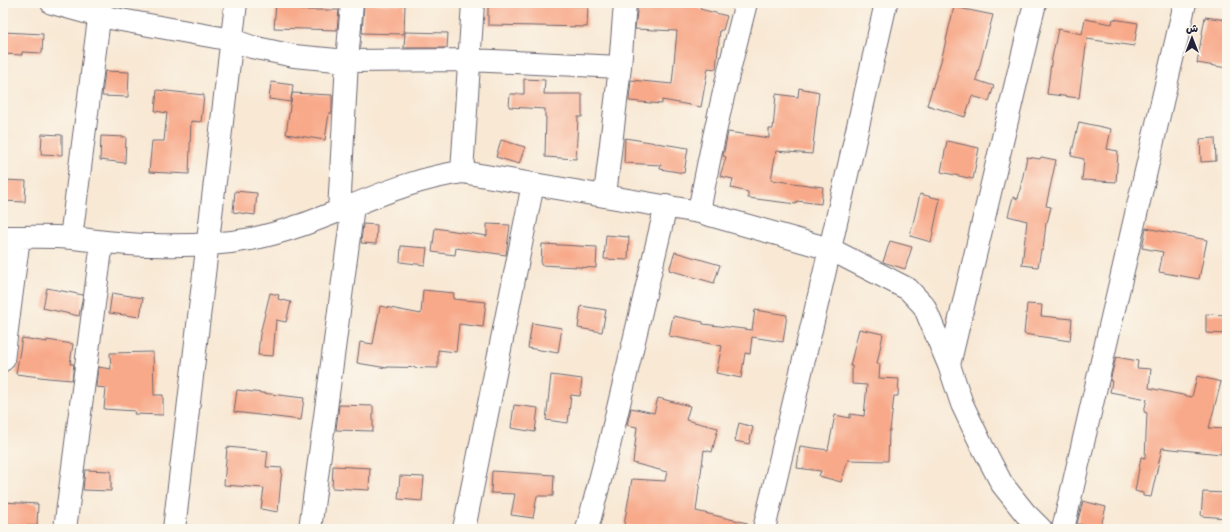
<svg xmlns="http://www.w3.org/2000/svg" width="1230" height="532" font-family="Caveat,'Playpen Sans Arabic',sans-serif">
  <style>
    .building { fill: #f8a989 }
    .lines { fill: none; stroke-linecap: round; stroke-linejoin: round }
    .minor-casing { stroke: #6d6771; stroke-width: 24 }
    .minor { stroke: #fff; stroke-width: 22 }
  </style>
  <rect width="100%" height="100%" fill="#fbf7ec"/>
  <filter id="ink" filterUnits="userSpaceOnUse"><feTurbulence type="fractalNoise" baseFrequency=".025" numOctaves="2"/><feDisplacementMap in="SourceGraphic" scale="8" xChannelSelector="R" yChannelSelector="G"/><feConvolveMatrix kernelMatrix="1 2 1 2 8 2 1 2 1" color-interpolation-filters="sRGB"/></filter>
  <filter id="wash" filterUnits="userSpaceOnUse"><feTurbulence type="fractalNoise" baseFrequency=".012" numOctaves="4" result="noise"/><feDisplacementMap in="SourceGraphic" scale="16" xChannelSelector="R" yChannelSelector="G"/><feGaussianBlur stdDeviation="0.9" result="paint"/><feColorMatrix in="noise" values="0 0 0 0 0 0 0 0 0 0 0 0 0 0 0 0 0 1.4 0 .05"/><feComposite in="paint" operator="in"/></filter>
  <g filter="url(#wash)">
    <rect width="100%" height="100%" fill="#f8e8d4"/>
    <g id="blocks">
      <path class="building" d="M 276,3 L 299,3 L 298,10 L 339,10 L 337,30 L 274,28 Z
        M 364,3 L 405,5 L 404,34 L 362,33 Z
        M 638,3 L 701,3 L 700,9 L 727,16 L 723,30 L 720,30 L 716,69 L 708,68 L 701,107 L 662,100 L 662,104 L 629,101 L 631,80 L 672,84 L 677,31 L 635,29 Z
        M 488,4 L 588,6 L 587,27 L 488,25 Z
        M 954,7 L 993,15 L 976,80 L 994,86 L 989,101 L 972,96 L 965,117 L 927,105 L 941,61 Z
        M 1205,17 L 1227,20 L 1227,68 L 1197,63 Z
        M 1085,19 L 1112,24 L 1113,19 L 1138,23 L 1134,46 L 1087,39 L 1079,98 L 1047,94 L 1051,63 L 1058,29 L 1082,34 Z
        M 3,32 L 43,34 L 42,53 L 22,52 L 22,55 L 3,54 Z
        M 405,32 L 448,33 L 447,48 L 404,48 Z
        M 105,71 L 129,72 L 128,97 L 102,96 Z
        M 524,79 L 545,80 L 544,94 L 582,94 L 582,117 L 578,117 L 576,159 L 545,157 L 546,117 L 545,117 L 545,109 L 509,107 L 510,94 L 524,94 Z
        M 271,82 L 293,85 L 291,102 L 269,99 Z
        M 799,88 L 819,92 L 812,154 L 776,151 L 771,180 L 823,187 L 821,204 L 797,201 L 796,204 L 748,198 L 748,192 L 731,188 L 733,179 L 720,176 L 726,157 L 723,156 L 728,132 L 769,138 L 769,129 L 773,129 L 776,94 L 798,97 Z
        M 157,90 L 204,95 L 201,122 L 191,121 L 189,174 L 149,172 L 152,141 L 164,141 L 167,113 L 155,111 Z
        M 292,93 L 332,95 L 332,113 L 329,113 L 325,140 L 286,134 Z
        M 1079,122 L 1111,129 L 1107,149 L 1118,151 L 1116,182 L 1082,180 L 1084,159 L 1071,156 Z
        M 42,134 L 62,135 L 62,155 L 41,154 Z
        M 101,136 L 126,137 L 125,163 L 100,160 Z
        M 625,138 L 688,148 L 684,173 L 660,169 L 661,165 L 624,163 Z
        M 1215,138 L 1216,161 L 1201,162 L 1200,139 Z
        M 501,140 L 525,147 L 519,164 L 496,157 Z
        M 947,141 L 979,148 L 973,179 L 941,172 Z
        M 1027,157 L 1040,159 L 1041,157 L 1056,160 L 1046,206 L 1051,207 L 1047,223 L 1046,223 L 1043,250 L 1041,250 L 1038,267 L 1022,265 L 1027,221 L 1008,216 L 1013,197 L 1018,199 Z
        M 3,180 L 26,181 L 25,202 L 3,201 Z
        M 235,191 L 257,193 L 255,215 L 233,212 Z
        M 920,194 L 940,199 L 931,242 L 910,236 Z
        M 363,224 L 377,225 L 376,244 L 361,243 Z
        M 487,224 L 510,225 L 506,255 L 456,248 L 455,255 L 432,252 L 435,228 L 487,236 Z
        M 1146,228 L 1207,240 L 1199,279 L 1159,272 L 1163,252 L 1142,248 Z
        M 606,235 L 629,237 L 628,260 L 604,259 Z
        M 890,241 L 912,247 L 905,269 L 883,262 Z
        M 542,244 L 597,247 L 596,268 L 541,265 Z
        M 401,246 L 427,248 L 425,265 L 400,262 Z
        M 675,252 L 720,265 L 714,283 L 669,270 Z
        M 47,288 L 83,295 L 79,316 L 43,308 Z
        M 423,290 L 454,293 L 453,299 L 486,302 L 483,327 L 459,324 L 456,352 L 438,350 L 438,368 L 387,367 L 387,368 L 357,363 L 360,342 L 373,344 L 380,306 L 421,314 Z
        M 112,293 L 143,298 L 140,317 L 109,313 Z
        M 270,293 L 279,295 L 278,299 L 291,302 L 286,322 L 276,320 L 273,356 L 258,355 L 260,334 Z
        M 1027,304 L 1042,305 L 1041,316 L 1072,319 L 1070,341 L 1024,334 Z
        M 581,306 L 606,310 L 602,332 L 578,328 Z
        M 755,310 L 787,315 L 783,342 L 752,337 L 750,354 L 745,353 L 741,378 L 716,373 L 722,346 L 669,336 L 673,316 L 703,322 L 703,324 L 752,330 Z
        M 1206,314 L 1227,315 L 1227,334 L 1206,333 Z
        M 532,323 L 562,328 L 558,353 L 528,348 Z
        M 859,329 L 883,334 L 877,364 L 880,364 L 879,378 L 899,379 L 898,396 L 894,396 L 890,431 L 889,431 L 888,461 L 848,460 L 841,482 L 819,476 L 821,471 L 797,468 L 800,446 L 828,450 L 835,415 L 850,418 L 850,414 L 864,416 L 867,385 L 852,384 L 852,366 L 850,366 Z
        M 22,338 L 47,342 L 47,340 L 73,344 L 70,364 L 74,364 L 72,380 L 48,378 L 16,374 Z
        M 153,352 L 154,395 L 163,395 L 163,415 L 134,414 L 135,411 L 104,409 L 106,388 L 96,387 L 98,367 L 111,369 L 110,353 Z
        M 1116,357 L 1138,361 L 1137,368 L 1151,369 L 1149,388 L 1192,397 L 1197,376 L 1221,382 L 1209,428 L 1224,429 L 1221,454 L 1162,448 L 1151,497 L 1143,496 L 1143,493 L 1135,491 L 1141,457 L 1145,458 L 1147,413 L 1144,412 L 1147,399 L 1110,392 L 1112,381 L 1110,381 Z
        M 551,375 L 582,379 L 580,396 L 571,395 L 568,423 L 546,420 Z
        M 237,390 L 304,398 L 301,420 L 234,412 Z
        M 658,398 L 690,406 L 686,420 L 718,428 L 712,452 L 704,450 L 696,511 L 747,523 L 746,529 L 649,529 L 624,525 L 632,479 L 665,481 L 667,472 L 633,463 L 637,427 L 627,425 L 631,408 L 654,413 Z
        M 339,405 L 373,406 L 373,431 L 336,430 Z
        M 514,405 L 538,408 L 535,432 L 511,428 Z
        M 739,423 L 753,427 L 749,444 L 735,441 Z
        M 227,447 L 268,451 L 266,467 L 282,468 L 278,512 L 261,509 L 264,488 L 224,485 Z
        M 333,466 L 370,468 L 369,490 L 332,488 Z
        M 85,470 L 111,471 L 111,491 L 83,490 Z
        M 492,471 L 554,475 L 553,496 L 537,496 L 533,518 L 511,515 L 515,494 L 491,493 Z
        M 400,476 L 424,477 L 422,501 L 398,499 Z
        M 1203,492 L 1227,493 L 1227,518 L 1201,516 Z
        M 1083,501 L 1106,507 L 1100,529 L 1077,524 Z
        M 3,502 L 38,504 L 37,526 L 3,525 Z"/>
    </g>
  </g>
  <g filter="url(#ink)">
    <use href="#blocks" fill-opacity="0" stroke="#6d6771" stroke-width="1"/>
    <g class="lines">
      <defs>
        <path id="minor" d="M 52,3 L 99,16 L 232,40 L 252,47 L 294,56 L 347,61 L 469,60 L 620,67
          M 462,172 L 473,3
          M 605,195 L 620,67 L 625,3
          M 339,212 L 347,61 L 352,3
          M 699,212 C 712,141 728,72 746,3
          M 3,237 C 26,237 50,236 73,238 C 99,241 125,245 151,245 C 185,246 218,245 251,239 C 324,225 388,182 462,172 L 699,212 L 830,249 L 908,289 L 924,306 L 949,365 L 962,404 L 982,446 L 1002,484 L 1025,513 L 1041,529
          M 71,238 L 101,3
          M 3,360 L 19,237
          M 949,365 L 1035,3
          M 65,529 L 102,242
          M 174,529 L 236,3
          M 310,529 L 353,206
          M 464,529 L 533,184
          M 587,529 L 609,446 L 666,206
          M 764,529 L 830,249 L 886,3
          M 1063,529 L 1185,3"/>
      </defs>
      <use href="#minor" class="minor-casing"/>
      <use href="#minor" class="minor"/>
    </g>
  </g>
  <rect width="1230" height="532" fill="none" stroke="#fbf7ec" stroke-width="16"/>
  <g transform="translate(1192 38)" stroke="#fbf7ec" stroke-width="3" paint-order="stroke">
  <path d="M0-3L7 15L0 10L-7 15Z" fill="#22223b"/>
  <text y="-6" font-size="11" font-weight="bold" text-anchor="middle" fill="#22223b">ش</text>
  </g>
</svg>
